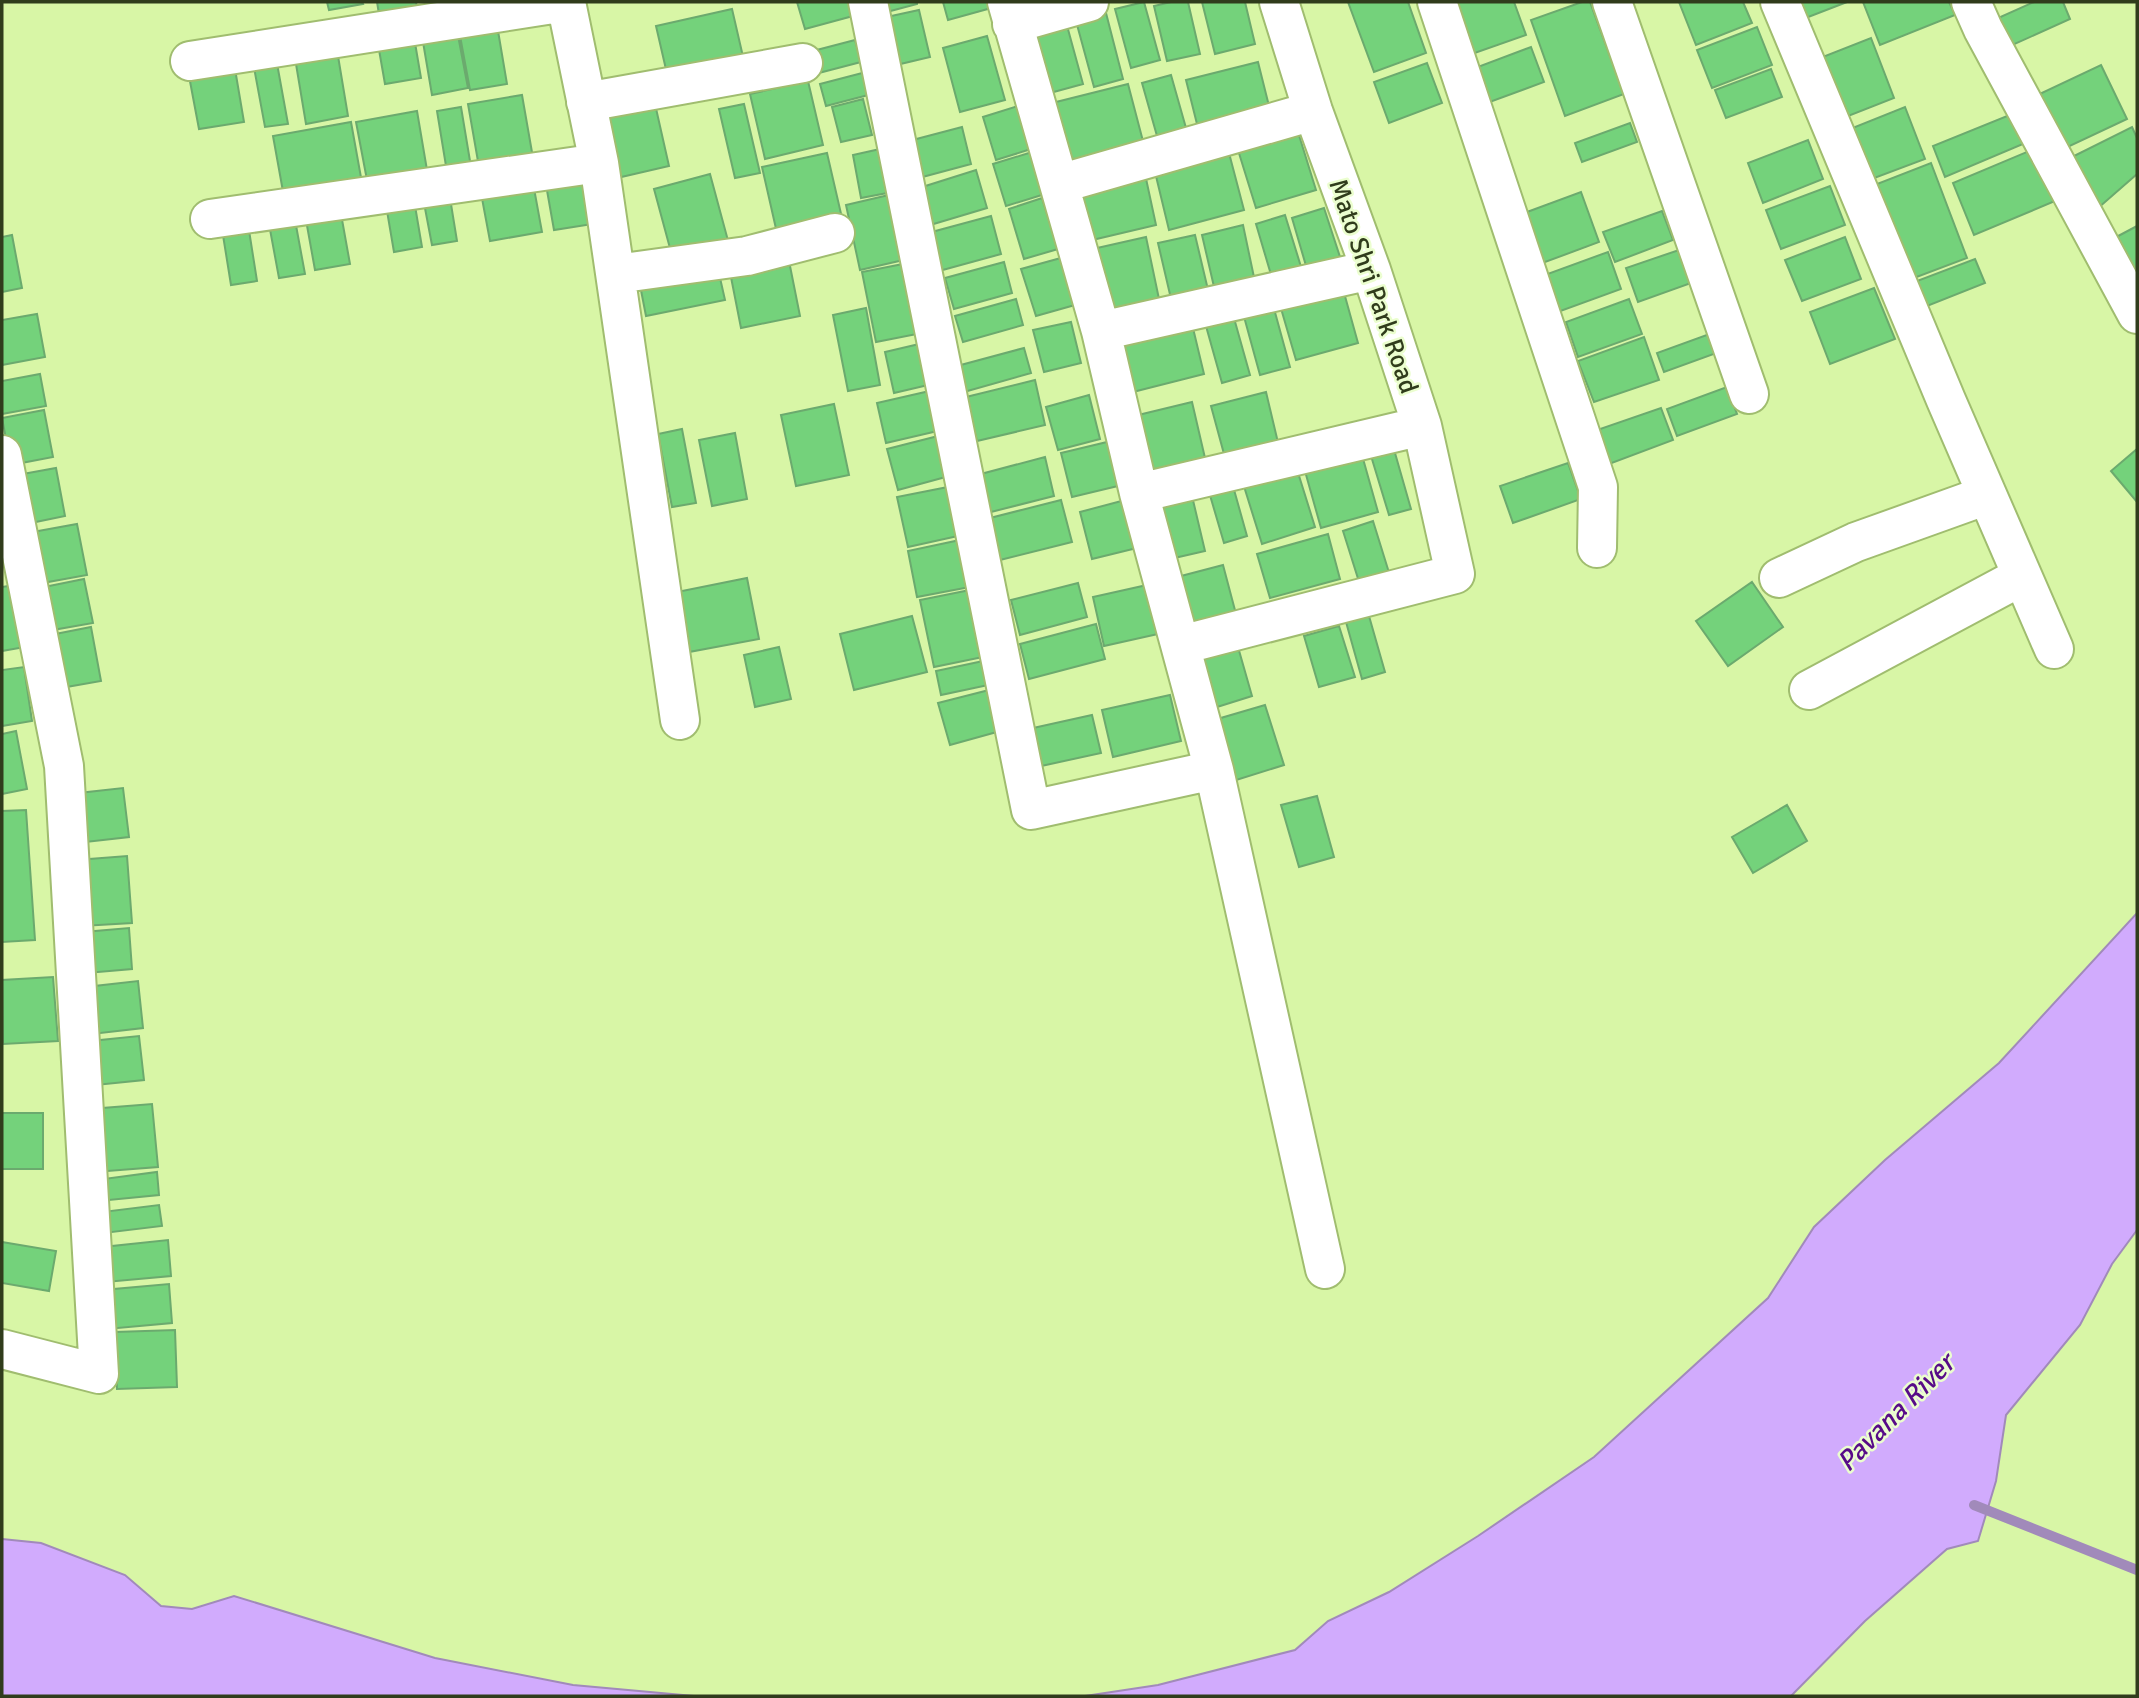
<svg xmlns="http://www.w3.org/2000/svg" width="2139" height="1698" font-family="Signika,sans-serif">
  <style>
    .water { fill: #d1abfd; stroke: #a18aba; stroke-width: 2 }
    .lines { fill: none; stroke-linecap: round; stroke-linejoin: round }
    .stream { stroke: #a18aba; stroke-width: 10 }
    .building { fill: #74d27b; stroke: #6baa6e; stroke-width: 2 }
    .minor-casing { stroke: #a0bd6f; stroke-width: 42 }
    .minor { stroke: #fff; stroke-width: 38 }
    .labels { text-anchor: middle; stroke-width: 5; stroke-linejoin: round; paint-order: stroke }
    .street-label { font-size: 26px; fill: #303c1c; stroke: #ebfecf }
    .water-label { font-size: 28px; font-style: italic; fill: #570b88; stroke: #ebfecf }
  </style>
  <rect width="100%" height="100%" fill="#d8f6a6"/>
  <path class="water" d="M 2137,913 L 2137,1230 L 2112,1264 L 2080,1325 L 2006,1415 L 1996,1481 L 1978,1541 L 1947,1549 L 1865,1621 L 1791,1696 L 1085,1696 L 1158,1685 L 1295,1650 L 1328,1621 L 1389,1592 L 1478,1536 L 1594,1457 L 1768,1298 L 1814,1227 L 1885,1160 L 1999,1063 Z
    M 2,1539 L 41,1543 L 125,1575 L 161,1606 L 192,1609 L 234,1596 L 435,1658 L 573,1685 L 694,1696 L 2,1696 Z"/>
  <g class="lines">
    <path class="stream" d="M 1974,1505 L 2137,1570"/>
  </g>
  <path class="building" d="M 327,2 L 362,2 L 363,4 L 329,10 Z
    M 377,2 L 416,2 L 418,13 L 380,20 Z
    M 797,2 L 849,2 L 853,16 L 805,29 Z
    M 880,2 L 917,2 L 917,4 L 883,13 Z
    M 943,2 L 994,2 L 995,7 L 948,20 Z
    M 1144,2 L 1160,60 L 1131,68 L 1115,9 Z
    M 1171,2 L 1188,2 L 1200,54 L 1167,61 L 1154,6 Z
    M 1202,2 L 1245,2 L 1255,44 L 1215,54 Z
    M 1348,2 L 1408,2 L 1426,53 L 1374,72 Z
    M 1450,2 L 1514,2 L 1526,35 L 1469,55 Z
    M 1582,2 L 1590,2 L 1624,94 L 1565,116 L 1531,20 Z
    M 1679,2 L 1743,2 L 1752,23 L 1696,45 Z
    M 1790,2 L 1847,2 L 1798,21 Z
    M 1863,2 L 1949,2 L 1955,15 L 1880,45 Z
    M 2034,2 L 2063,2 L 2070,19 L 1999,51 L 1987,23 Z
    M 732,9 L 744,61 L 668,78 L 656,26 Z
    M 919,10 L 930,57 L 892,66 L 882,18 Z
    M 1106,13 L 1123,79 L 1094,87 L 1076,21 Z
    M 496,19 L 507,84 L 470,90 L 458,25 Z
    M 1066,22 L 1083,84 L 1050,93 L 1033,31 Z
    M 1757,27 L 1772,65 L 1712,88 L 1697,50 Z
    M 457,30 L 468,88 L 432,95 L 422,36 Z
    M 987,36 L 1005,100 L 960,112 L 943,48 Z
    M 414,37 L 421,78 L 385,84 L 378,44 Z
    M 1871,38 L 1894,98 L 1838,120 L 1815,60 Z
    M 855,40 L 861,62 L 815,74 L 809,52 Z
    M 1531,47 L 1544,82 L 1487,103 L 1475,68 Z
    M 337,50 L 348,116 L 306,124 L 295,58 Z
    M 276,58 L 288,124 L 265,127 L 253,62 Z
    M 1258,62 L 1270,110 L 1198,128 L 1186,80 Z
    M 1427,63 L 1442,103 L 1389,123 L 1374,82 Z
    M 2101,65 L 2127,119 L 2057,152 L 2031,98 Z
    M 235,69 L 244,122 L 199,129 L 189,76 Z
    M 1771,69 L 1782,97 L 1726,118 L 1715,90 Z
    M 870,71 L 876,93 L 826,106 L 820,84 Z
    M 1171,75 L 1188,135 L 1159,143 L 1142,83 Z
    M 808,81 L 823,145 L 765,159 L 750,94 Z
    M 1128,84 L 1144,145 L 1068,164 L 1052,103 Z
    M 522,95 L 533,158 L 479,167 L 468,104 Z
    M 863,99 L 872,135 L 841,142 L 832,107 Z
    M 655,104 L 669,166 L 617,178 L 603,116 Z
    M 744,104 L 760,173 L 735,178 L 719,109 Z
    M 1018,106 L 1031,149 L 996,160 L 983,117 Z
    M 461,107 L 471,167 L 447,172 L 437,111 Z
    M 1905,107 L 1925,159 L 1869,180 L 1850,129 Z
    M 417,111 L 427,170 L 367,180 L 356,122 Z
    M 2017,112 L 2030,141 L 1945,177 L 1933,146 Z
    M 351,122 L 362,183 L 284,197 L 273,136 Z
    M 1630,123 L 1637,142 L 1582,162 L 1575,143 Z
    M 962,127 L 971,164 L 915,179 L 905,142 Z
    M 2132,127 L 2137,138 L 2137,174 L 2089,216 L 2062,162 Z
    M 1298,132 L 1316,190 L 1256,208 L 1238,150 Z
    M 1808,140 L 1823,179 L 1763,203 L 1748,163 Z
    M 889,147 L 898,191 L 861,198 L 853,155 Z
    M 2034,149 L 2055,201 L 1974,235 L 1953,183 Z
    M 1032,152 L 1045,194 L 1006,206 L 993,164 Z
    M 827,153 L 842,218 L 777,233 L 762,167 Z
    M 1229,153 L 1244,210 L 1169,230 L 1155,172 Z
    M 1931,163 L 1967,258 L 1914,278 L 1877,184 Z
    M 976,170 L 987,208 L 927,226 L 916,189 Z
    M 591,171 L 599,223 L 554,230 L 545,179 Z
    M 710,174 L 730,248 L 674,263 L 654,189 Z
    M 1145,174 L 1156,225 L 1088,241 L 1076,190 Z
    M 533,183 L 542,232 L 490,241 L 481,193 Z
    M 1830,186 L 1845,225 L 1781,249 L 1766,210 Z
    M 1581,192 L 1599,242 L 1537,265 L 1519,215 Z
    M 893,194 L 908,259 L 860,270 L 846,205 Z
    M 450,198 L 457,241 L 432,245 L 424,203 Z
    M 1042,198 L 1058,249 L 1024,259 L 1009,209 Z
    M 414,200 L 422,247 L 394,252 L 386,205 Z
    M 1324,208 L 1343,266 L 1309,276 L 1292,218 Z
    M 1662,211 L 1673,240 L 1615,262 L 1603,232 Z
    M 341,214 L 350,264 L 315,270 L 306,220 Z
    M 1285,215 L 1302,270 L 1272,278 L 1256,224 Z
    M 991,216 L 1001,254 L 939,271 L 928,233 Z
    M 295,220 L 305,274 L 279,278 L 269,224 Z
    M 248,224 L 257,281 L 231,285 L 222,229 Z
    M 1243,225 L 1255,282 L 1215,291 L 1202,235 Z
    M 2137,226 L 2137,301 L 2105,243 Z
    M 12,235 L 22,288 L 2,292 L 2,237 Z
    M 1195,235 L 1209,294 L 1172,303 L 1158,243 Z
    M 1146,237 L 1159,299 L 1110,310 L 1097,248 Z
    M 1845,237 L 1861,279 L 1802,301 L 1785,260 Z
    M 1682,249 L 1694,282 L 1638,302 L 1626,268 Z
    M 1608,252 L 1621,289 L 1555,313 L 1542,276 Z
    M 788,256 L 800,316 L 741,328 L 729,267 Z
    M 1068,256 L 1082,303 L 1036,316 L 1021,269 Z
    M 1975,259 L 1985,283 L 1927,306 L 1917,281 Z
    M 1004,262 L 1012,293 L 954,309 L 945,278 Z
    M 908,263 L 922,333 L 876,342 L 862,272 Z
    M 718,269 L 725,300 L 646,316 L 640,285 Z
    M 1874,288 L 1895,339 L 1830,364 L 1810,312 Z
    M 1343,289 L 1358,343 L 1296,360 L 1280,305 Z
    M 1016,299 L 1023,325 L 963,342 L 955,316 Z
    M 1629,299 L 1642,334 L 1578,357 L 1566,322 Z
    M 1273,305 L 1290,367 L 1260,375 L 1243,313 Z
    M 866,308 L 880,385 L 848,391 L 833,315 Z
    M 1232,311 L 1250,375 L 1222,383 L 1204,319 Z
    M 37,314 L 45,357 L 2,365 L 2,320 Z
    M 1071,322 L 1081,363 L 1044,372 L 1033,330 Z
    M 1192,324 L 1204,374 L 1125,394 L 1112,344 Z
    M 1715,332 L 1722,351 L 1664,372 L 1657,353 Z
    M 1644,337 L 1659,380 L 1594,402 L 1578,361 Z
    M 932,341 L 941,382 L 894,393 L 885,352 Z
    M 1024,348 L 1031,373 L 964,392 L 957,366 Z
    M 40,374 L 46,406 L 2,414 L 2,381 Z
    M 1035,380 L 1045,425 L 977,441 L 966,397 Z
    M 1727,387 L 1737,414 L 1677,436 L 1667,409 Z
    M 934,390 L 942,430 L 886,443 L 877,403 Z
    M 1266,392 L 1280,451 L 1227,465 L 1211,406 Z
    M 1089,395 L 1100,439 L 1058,450 L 1046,407 Z
    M 1192,402 L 1205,458 L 1147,471 L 1134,416 Z
    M 834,404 L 849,475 L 796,486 L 781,415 Z
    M 1661,408 L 1673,440 L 1609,464 L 1597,430 Z
    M 44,410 L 53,457 L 11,465 L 2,418 Z
    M 682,429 L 696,503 L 672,507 L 658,434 Z
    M 735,433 L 747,499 L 712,506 L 699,440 Z
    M 942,435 L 953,475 L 898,490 L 887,449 Z
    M 1391,439 L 1411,509 L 1389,515 L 1368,446 Z
    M 1107,442 L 1118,486 L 1072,497 L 1061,453 Z
    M 1360,448 L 1378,512 L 1321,528 L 1303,464 Z
    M 2137,449 L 2137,502 L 2111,471 Z
    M 1045,457 L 1054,496 L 987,513 L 977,475 Z
    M 1295,463 L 1315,527 L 1262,544 L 1242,480 Z
    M 1568,463 L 1581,499 L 1513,523 L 1500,486 Z
    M 56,468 L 65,516 L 26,524 L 17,475 Z
    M 1231,479 L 1247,536 L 1224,543 L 1207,485 Z
    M 948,487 L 958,536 L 908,547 L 897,497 Z
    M 1192,496 L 1205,551 L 1170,559 L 1157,503 Z
    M 1129,499 L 1141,547 L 1092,559 L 1080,512 Z
    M 1061,500 L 1072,542 L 996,561 L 986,519 Z
    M 1373,521 L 1391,579 L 1361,588 L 1343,531 Z
    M 77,524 L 87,575 L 37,584 L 27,533 Z
    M 1328,534 L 1340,579 L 1270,598 L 1257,554 Z
    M 960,540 L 970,587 L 917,597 L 908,551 Z
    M 1223,565 L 1236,614 L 1194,625 L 1181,576 Z
    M 747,578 L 759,639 L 689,652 L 677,592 Z
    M 84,579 L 93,623 L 47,631 L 39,588 Z
    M 1752,582 L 1783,627 L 1728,666 L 1696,621 Z
    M 1078,583 L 1087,617 L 1020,635 L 1011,600 Z
    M 14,585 L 25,647 L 2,651 L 2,587 Z
    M 1147,585 L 1158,634 L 1104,646 L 1093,597 Z
    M 970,590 L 983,657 L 934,667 L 920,600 Z
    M 912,616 L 927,672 L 854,690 L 840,634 Z
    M 1369,616 L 1385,672 L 1362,679 L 1346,622 Z
    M 1096,624 L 1105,659 L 1029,679 L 1020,644 Z
    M 1339,626 L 1355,677 L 1319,687 L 1304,636 Z
    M 91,627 L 101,681 L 55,689 L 45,636 Z
    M 779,647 L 791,699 L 755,707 L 744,655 Z
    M 1238,647 L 1252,696 L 1214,708 L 1198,658 Z
    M 988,660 L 993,684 L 941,695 L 936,671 Z
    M 24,667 L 32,721 L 2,726 L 2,670 Z
    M 993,689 L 1004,730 L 950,745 L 938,703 Z
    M 1170,695 L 1181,741 L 1113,757 L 1102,710 Z
    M 1265,705 L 1284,765 L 1233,781 L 1214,720 Z
    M 1092,715 L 1101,753 L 1032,768 L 1024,730 Z
    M 16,731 L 27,789 L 2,794 L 2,734 Z
    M 123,788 L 129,837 L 77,843 L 70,794 Z
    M 1317,796 L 1334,857 L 1299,867 L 1281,805 Z
    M 1787,805 L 1807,841 L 1753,873 L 1732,837 Z
    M 26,810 L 35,940 L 2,942 L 2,811 Z
    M 127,856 L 132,923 L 82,926 L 77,860 Z
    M 129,928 L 132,969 L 87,973 L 84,932 Z
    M 53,977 L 58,1041 L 3,1044 L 2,980 Z
    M 138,981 L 143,1028 L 92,1034 L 86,987 Z
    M 139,1036 L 144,1080 L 96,1085 L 91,1041 Z
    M 152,1104 L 158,1167 L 95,1172 L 90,1109 Z
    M 2,1113 L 43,1113 L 43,1169 L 2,1169 Z
    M 157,1172 L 159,1195 L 99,1201 L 96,1180 Z
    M 159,1205 L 162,1226 L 104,1233 L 102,1212 Z
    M 168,1240 L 171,1276 L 106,1282 L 103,1247 Z
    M 2,1242 L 56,1251 L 49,1291 L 2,1283 Z
    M 169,1284 L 172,1323 L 107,1329 L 103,1290 Z
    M 175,1330 L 177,1387 L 117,1389 L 115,1332 Z"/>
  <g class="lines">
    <defs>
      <path id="minor" d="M 566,2 L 599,163 L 680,720
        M 868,2 L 1031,810 L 1214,770
        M 1007,2 L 1101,331 L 1139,493 L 1214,770 L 1325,1269
        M 1437,2 L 1598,487 L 1597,548
        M 1612,2 L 1749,394
        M 1780,2 L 1946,400 L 2054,649
        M 1971,2 L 1983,29 L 2137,314
        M 1012,24 L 1089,2
        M 190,61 L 566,2
        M 586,102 L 803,63
        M 1059,184 L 1313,111
        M 210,219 L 599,163
        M 616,274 L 747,256 L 835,233
        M 1101,331 L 1371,270
        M 2,455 L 64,766 L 99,1374 L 2,1349
        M 1139,493 L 1422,426
        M 1779,578 L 1856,542 L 1987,495
        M 1181,645 L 1455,574 L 1422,426 L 1371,270 L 1313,111 L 1279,2
        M 1809,690 L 2022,576"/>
    </defs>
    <use href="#minor" class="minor-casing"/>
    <use href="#minor" class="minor"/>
  </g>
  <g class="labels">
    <g class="street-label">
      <text transform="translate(1374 286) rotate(71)" y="9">Mato Shri Park Road</text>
    </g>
    <g class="water-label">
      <text transform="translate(1895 1412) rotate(-45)" y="10">Pavana River</text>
    </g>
  </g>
  <rect width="2139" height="1698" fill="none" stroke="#303c1c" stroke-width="7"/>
</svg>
